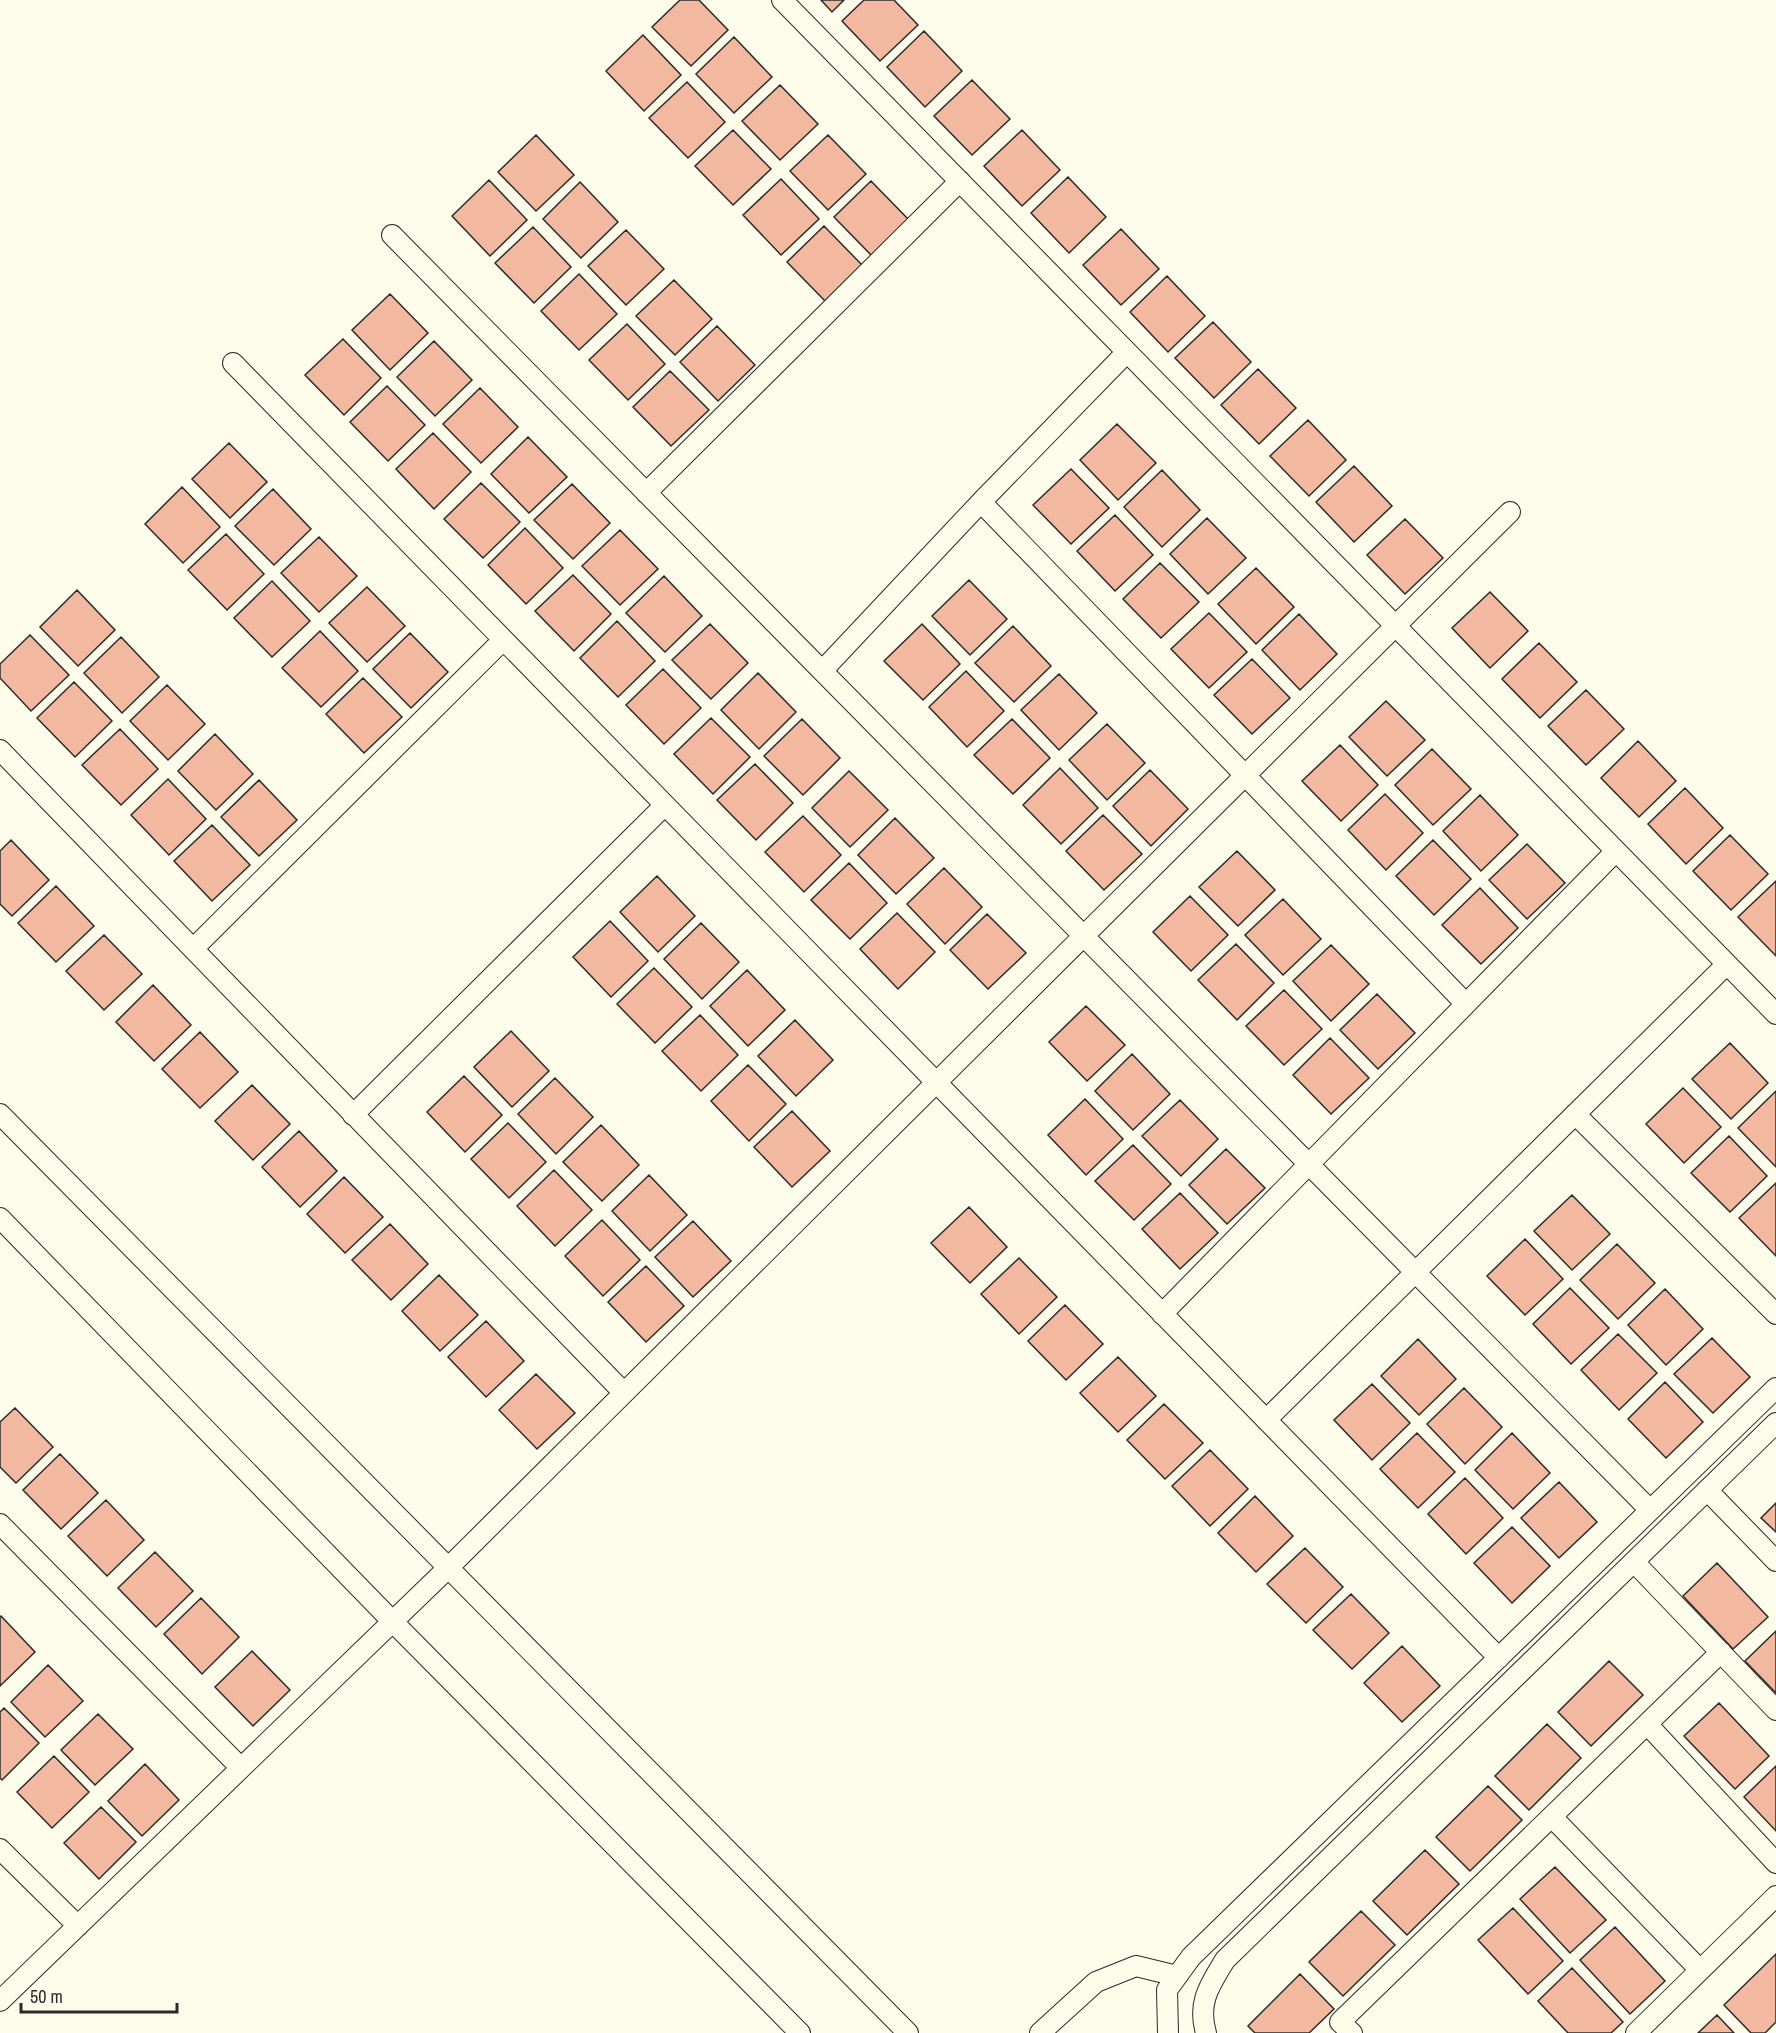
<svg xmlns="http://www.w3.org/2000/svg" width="1776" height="2033" font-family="'Archivo Narrow',sans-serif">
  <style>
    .building { fill: #f2b8a0; stroke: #2b2b2b; stroke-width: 1.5 }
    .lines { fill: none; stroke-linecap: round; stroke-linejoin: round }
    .minor-casing { stroke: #2b2b2b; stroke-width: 22 }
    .minor { stroke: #fdfbea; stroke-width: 20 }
  </style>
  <rect width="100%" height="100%" fill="#fdfbea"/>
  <path class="building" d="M 680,0 L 699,0 L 728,30 L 691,66 L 652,27 Z
    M 821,0 L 844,0 L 832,12 Z
    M 864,0 L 894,0 L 918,25 L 880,61 L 842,21 Z
    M 924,31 L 962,71 L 925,107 L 887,67 Z
    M 643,35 L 681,75 L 644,111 L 606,71 Z
    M 734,37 L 772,77 L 734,113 L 696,74 Z
    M 972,80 L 1010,119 L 972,155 L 934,116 Z
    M 687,82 L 725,122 L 688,158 L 649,118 Z
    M 780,85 L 818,124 L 780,160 L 742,121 Z
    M 733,130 L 771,169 L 733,205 L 695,166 Z
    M 1022,130 L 1060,170 L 1022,206 L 984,166 Z
    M 536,135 L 574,175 L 536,211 L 498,172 Z
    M 828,135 L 866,174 L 828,210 L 790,171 Z
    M 1068,177 L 1106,217 L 1069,253 L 1031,213 Z
    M 781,179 L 819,219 L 781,255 L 743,215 Z
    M 489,180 L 527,220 L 490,256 L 452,216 Z
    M 871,181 L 909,220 L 872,256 L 834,217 Z
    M 580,182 L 618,222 L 581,258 L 543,219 Z
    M 824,226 L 862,265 L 825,301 L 787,262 Z
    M 533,227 L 571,267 L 534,303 L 495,263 Z
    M 1121,229 L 1159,269 L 1121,305 L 1083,265 Z
    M 626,230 L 664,269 L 626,305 L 588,266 Z
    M 579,274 L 617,314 L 579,350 L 541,311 Z
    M 1167,276 L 1205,316 L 1168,352 L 1130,312 Z
    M 674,280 L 712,319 L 675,355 L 636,316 Z
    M 390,294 L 428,333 L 390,370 L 352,330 Z
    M 1213,322 L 1251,362 L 1214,398 L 1175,358 Z
    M 627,324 L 665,364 L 628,400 L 589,360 Z
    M 717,326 L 755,365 L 718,401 L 680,362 Z
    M 343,339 L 381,378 L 344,415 L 305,375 Z
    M 434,341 L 472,380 L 435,416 L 397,377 Z
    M 1258,369 L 1296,408 L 1259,444 L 1221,405 Z
    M 670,371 L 709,410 L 671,446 L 633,407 Z
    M 387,386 L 425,425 L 388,461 L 350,422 Z
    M 480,388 L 518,427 L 481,463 L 443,424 Z
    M 1308,420 L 1346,460 L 1309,496 L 1270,456 Z
    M 1117,424 L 1156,463 L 1118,500 L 1080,460 Z
    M 433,433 L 471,472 L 434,509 L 396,469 Z
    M 528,437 L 567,477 L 529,513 L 491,474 Z
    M 229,443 L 267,482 L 230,518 L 192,479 Z
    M 1354,466 L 1392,506 L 1354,542 L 1316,502 Z
    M 1071,469 L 1109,508 L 1071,544 L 1033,505 Z
    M 1162,470 L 1200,510 L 1162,547 L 1124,507 Z
    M 481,483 L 520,522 L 483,558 L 444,519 Z
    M 572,484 L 610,523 L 573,559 L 534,520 Z
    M 182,487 L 220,527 L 183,563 L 145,524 Z
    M 273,489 L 311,529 L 274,565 L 235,526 Z
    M 1115,515 L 1153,555 L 1115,591 L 1077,551 Z
    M 1207,518 L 1246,558 L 1208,594 L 1170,554 Z
    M 1405,519 L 1443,558 L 1405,594 L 1367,555 Z
    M 525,528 L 563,568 L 526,604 L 488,565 Z
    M 620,530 L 658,569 L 620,605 L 582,566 Z
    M 226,534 L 264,574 L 227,610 L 188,570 Z
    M 319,537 L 357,576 L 319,612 L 281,573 Z
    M 1160,563 L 1199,602 L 1161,638 L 1123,599 Z
    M 1256,568 L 1294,607 L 1256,644 L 1218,604 Z
    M 573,575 L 611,614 L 574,651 L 535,611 Z
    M 664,576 L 702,616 L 665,652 L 626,613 Z
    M 969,580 L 1007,619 L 970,655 L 932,616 Z
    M 272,581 L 310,621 L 272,657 L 234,618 Z
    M 367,587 L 405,626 L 367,662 L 329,623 Z
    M 77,590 L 115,630 L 78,666 L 40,627 Z
    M 1490,592 L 1528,631 L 1490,668 L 1452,628 Z
    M 1209,613 L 1247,652 L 1209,688 L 1171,649 Z
    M 1299,614 L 1337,654 L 1300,690 L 1262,650 Z
    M 617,621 L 655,661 L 618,697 L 580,658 Z
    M 710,624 L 748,663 L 711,699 L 672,660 Z
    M 922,624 L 960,664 L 923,700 L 884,661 Z
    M 1013,626 L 1051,666 L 1014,702 L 975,663 Z
    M 320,631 L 358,671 L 321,707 L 282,668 Z
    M 410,633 L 448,672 L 411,708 L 373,669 Z
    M 30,635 L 69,675 L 31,711 L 0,678 L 0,664 Z
    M 121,637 L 159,677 L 122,713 L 84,673 Z
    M 1539,643 L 1577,682 L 1540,718 L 1502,679 Z
    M 1252,659 L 1290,698 L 1252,734 L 1214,695 Z
    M 663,669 L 701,708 L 664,744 L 626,705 Z
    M 966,671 L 1004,711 L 967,747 L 929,707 Z
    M 758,673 L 796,712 L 759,749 L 721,710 Z
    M 1059,674 L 1097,713 L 1059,750 L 1021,710 Z
    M 363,678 L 402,717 L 364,753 L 326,714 Z
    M 74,682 L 112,721 L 75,757 L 37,718 Z
    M 167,685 L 205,724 L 168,760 L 130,721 Z
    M 1586,690 L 1624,729 L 1586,765 L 1548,726 Z
    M 1386,701 L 1425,740 L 1387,776 L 1349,737 Z
    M 711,718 L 750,757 L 713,794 L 674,754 Z
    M 802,719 L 840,758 L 803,795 L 764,756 Z
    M 1012,719 L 1050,758 L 1013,794 L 974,755 Z
    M 1107,724 L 1145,763 L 1107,800 L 1069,760 Z
    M 120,729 L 158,769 L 121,805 L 82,765 Z
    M 215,734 L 253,774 L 216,810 L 178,771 Z
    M 1638,741 L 1676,781 L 1639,817 L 1601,778 Z
    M 1340,745 L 1378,785 L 1341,821 L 1302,781 Z
    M 1432,749 L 1471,789 L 1433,825 L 1395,785 Z
    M 755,764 L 793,803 L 756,840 L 717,800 Z
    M 1060,768 L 1098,808 L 1061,844 L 1023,805 Z
    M 1150,770 L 1188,809 L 1151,846 L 1113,806 Z
    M 849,771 L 888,810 L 850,847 L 812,808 Z
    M 168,779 L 206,819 L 169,855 L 131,815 Z
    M 259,780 L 297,820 L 259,856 L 221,817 Z
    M 1685,788 L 1723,828 L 1686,864 L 1648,824 Z
    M 1385,794 L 1423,833 L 1386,870 L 1348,830 Z
    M 1480,795 L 1518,835 L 1481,871 L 1443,831 Z
    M 1103,815 L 1142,854 L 1104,890 L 1066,851 Z
    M 803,816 L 841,855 L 804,892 L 765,852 Z
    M 895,818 L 934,858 L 896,894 L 858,855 Z
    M 212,825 L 250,865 L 212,901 L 174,861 Z
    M 1730,835 L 1768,874 L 1731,910 L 1693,871 Z
    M 11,840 L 49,880 L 12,916 L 0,904 L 0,851 Z
    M 1433,840 L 1471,879 L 1434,915 L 1396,876 Z
    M 1527,844 L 1565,883 L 1527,919 L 1489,880 Z
    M 1237,851 L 1275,890 L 1238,926 L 1199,887 Z
    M 849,863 L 887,903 L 850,939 L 811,900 Z
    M 944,868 L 982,907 L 945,944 L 907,904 Z
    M 657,876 L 695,916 L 658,952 L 620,912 Z
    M 1776,881 L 1776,956 L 1738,917 Z
    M 56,886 L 94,926 L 56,962 L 18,923 Z
    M 1480,888 L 1518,928 L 1481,964 L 1442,925 Z
    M 1190,896 L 1228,935 L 1191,971 L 1153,932 Z
    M 1283,899 L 1321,939 L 1283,975 L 1245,935 Z
    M 897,913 L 935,952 L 898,989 L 860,949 Z
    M 987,914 L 1026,953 L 988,989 L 950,950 Z
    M 610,921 L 648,961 L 611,997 L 573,957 Z
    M 701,923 L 739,962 L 702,999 L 664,959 Z
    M 104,935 L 142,974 L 104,1010 L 66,971 Z
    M 1236,944 L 1274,983 L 1237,1020 L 1198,980 Z
    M 1331,945 L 1369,984 L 1331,1021 L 1293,981 Z
    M 654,968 L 692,1007 L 655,1043 L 617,1004 Z
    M 747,970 L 785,1010 L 748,1046 L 710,1006 Z
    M 153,985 L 191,1025 L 154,1061 L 116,1022 Z
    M 1284,990 L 1322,1029 L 1284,1065 L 1246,1026 Z
    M 1377,994 L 1415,1033 L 1378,1069 L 1340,1030 Z
    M 1086,1006 L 1125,1045 L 1087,1081 L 1049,1042 Z
    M 700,1015 L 738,1055 L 701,1091 L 662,1051 Z
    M 795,1020 L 833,1060 L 796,1096 L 758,1056 Z
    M 511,1031 L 549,1071 L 512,1107 L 474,1067 Z
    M 200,1032 L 238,1072 L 200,1108 L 162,1069 Z
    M 1330,1038 L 1369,1078 L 1331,1114 L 1293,1075 Z
    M 1730,1043 L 1768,1083 L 1731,1119 L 1692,1079 Z
    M 1132,1054 L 1170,1094 L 1133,1130 L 1095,1091 Z
    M 748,1065 L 786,1104 L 749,1141 L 711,1101 Z
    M 464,1076 L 502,1115 L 465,1152 L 427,1112 Z
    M 555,1078 L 593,1117 L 556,1154 L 518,1114 Z
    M 252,1085 L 290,1124 L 253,1160 L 215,1121 Z
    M 1683,1088 L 1721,1127 L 1684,1163 L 1646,1124 Z
    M 1776,1091 L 1776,1167 L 1738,1128 Z
    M 1085,1099 L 1123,1139 L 1086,1175 L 1048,1135 Z
    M 1180,1100 L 1218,1139 L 1181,1176 L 1142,1136 Z
    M 792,1111 L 830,1151 L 792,1187 L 754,1147 Z
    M 508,1123 L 546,1162 L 509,1198 L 471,1159 Z
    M 601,1125 L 639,1165 L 602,1201 L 563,1162 Z
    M 299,1131 L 337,1171 L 300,1207 L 262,1167 Z
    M 1729,1136 L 1767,1176 L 1730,1212 L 1691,1173 Z
    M 1133,1145 L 1171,1184 L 1134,1220 L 1095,1181 Z
    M 1226,1149 L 1265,1188 L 1227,1224 L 1189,1185 Z
    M 554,1170 L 592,1210 L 555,1246 L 517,1206 Z
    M 649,1175 L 687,1215 L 650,1251 L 612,1211 Z
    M 344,1177 L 383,1217 L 345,1253 L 307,1214 Z
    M 1776,1183 L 1776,1256 L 1739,1218 Z
    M 1180,1193 L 1218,1233 L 1180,1269 L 1142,1229 Z
    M 1572,1195 L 1610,1234 L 1572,1270 L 1534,1231 Z
    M 969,1207 L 1007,1247 L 970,1283 L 931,1243 Z
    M 602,1220 L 640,1260 L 603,1296 L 565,1256 Z
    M 693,1221 L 731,1261 L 693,1297 L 655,1257 Z
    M 390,1224 L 428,1264 L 391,1300 L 352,1260 Z
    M 1525,1239 L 1563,1279 L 1525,1315 L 1487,1276 Z
    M 1617,1244 L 1655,1283 L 1618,1319 L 1580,1280 Z
    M 1019,1258 L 1057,1297 L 1019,1334 L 981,1294 Z
    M 646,1266 L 684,1306 L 646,1342 L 608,1302 Z
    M 439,1275 L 478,1315 L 440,1351 L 402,1311 Z
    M 1570,1288 L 1609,1328 L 1571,1364 L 1533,1324 Z
    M 1665,1289 L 1703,1329 L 1666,1365 L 1628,1325 Z
    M 1065,1305 L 1103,1344 L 1066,1380 L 1028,1341 Z
    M 486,1321 L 524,1361 L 486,1397 L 448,1357 Z
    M 1618,1334 L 1657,1373 L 1619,1410 L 1581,1370 Z
    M 1712,1338 L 1750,1377 L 1713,1413 L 1674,1374 Z
    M 1418,1339 L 1456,1379 L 1419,1415 L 1381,1376 Z
    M 1118,1357 L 1156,1396 L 1118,1432 L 1080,1393 Z
    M 536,1374 L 575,1413 L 537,1449 L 499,1410 Z
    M 1665,1382 L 1703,1422 L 1666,1458 L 1628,1419 Z
    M 1372,1384 L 1410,1423 L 1372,1460 L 1334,1420 Z
    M 1464,1388 L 1502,1427 L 1465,1464 L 1427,1424 Z
    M 1164,1404 L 1203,1443 L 1165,1479 L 1127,1440 Z
    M 15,1408 L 53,1447 L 16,1483 L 0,1467 L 0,1422 Z
    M 1417,1433 L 1455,1472 L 1418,1508 L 1380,1469 Z
    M 1512,1433 L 1550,1473 L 1513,1509 L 1475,1470 Z
    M 1210,1450 L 1248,1489 L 1210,1526 L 1172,1486 Z
    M 60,1454 L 98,1493 L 61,1529 L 23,1490 Z
    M 1465,1478 L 1503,1518 L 1466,1554 L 1428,1514 Z
    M 1559,1482 L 1597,1522 L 1559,1558 L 1521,1518 Z
    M 1255,1496 L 1293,1536 L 1256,1572 L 1218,1533 Z
    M 106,1500 L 144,1540 L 107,1576 L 68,1536 Z
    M 1776,1503 L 1776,1532 L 1761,1518 Z
    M 1512,1527 L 1550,1566 L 1512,1603 L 1474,1563 Z
    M 1305,1548 L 1343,1587 L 1306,1623 L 1267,1584 Z
    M 155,1552 L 193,1591 L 156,1627 L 118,1588 Z
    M 1717,1563 L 1768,1617 L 1733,1649 L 1683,1596 Z
    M 1351,1594 L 1389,1633 L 1352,1669 L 1313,1630 Z
    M 201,1598 L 239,1637 L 202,1674 L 164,1634 Z
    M 1,1616 L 35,1652 L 0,1686 L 0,1617 Z
    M 1776,1631 L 1776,1693 L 1745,1661 Z
    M 1402,1646 L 1440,1686 L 1402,1722 L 1364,1683 Z
    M 252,1651 L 290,1690 L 253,1726 L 215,1687 Z
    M 1609,1661 L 1643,1695 L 1591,1746 L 1558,1712 Z
    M 48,1665 L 83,1701 L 45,1737 L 11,1702 Z
    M 1719,1703 L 1769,1756 L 1735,1789 L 1684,1736 Z
    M 4,1708 L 39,1743 L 2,1780 L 0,1778 L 0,1712 Z
    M 98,1714 L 133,1749 L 95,1785 L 61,1750 Z
    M 1547,1724 L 1581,1758 L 1529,1810 L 1495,1776 Z
    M 54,1756 L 89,1792 L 52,1828 L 17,1792 Z
    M 145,1764 L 179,1800 L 142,1836 L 108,1801 Z
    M 1776,1766 L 1776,1831 L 1744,1797 Z
    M 1488,1786 L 1522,1820 L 1470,1871 L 1436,1837 Z
    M 101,1807 L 136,1842 L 99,1879 L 64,1843 Z
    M 1425,1850 L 1459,1884 L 1407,1935 L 1373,1901 Z
    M 1555,1867 L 1606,1920 L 1570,1953 L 1520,1899 Z
    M 1513,1908 L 1563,1961 L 1528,1994 L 1478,1940 Z
    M 1361,1911 L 1395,1945 L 1343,1996 L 1309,1962 Z
    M 1615,1927 L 1665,1981 L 1630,2014 L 1580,1960 Z
    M 1776,1954 L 1776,2022 L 1765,2033 L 1751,2033 L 1724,2005 Z
    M 1572,1968 L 1623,2022 L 1611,2033 L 1568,2033 L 1538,2001 Z
    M 1300,1974 L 1334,2009 L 1309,2033 L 1255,2033 L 1248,2026 Z
    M 1717,2015 L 1734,2033 L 1698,2033 Z"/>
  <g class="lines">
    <defs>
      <path id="minor" d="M 782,0 L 1776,1014
        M 392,235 L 1650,1510
        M 233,363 L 1499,1658
        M 646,493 L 960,181
        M 981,502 L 1127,352
        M 822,671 L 981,502 L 1466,1004
        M 0,750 L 624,1393
        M 193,949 L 503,640
        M 0,1114 L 908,2033
        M 1575,1114 L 1776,1314
        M 353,1115 L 665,805
        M 0,1218 L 392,1621 L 800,2033
        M 1162,1314 L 1616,851
        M 1266,1420 L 1727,964
        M 1707,1490 L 1776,1561
        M 0,1524 L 241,1768
        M 1634,1562 L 1776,1710
        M 1647,1724 L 1776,1863
        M 1552,1817 L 1700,1970
        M 0,1849 L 78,1926
        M 0,2001 L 448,1568 L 1510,512
        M 1040,2033 L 1096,1982 L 1136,1966 L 1177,1976
        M 1168,2033 L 1167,1990 L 1191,1957 L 1776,1388
        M 1206,2033 C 1197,2002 1210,1985 1225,1960 L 1776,1423
        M 1352,2033 L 1340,2022 L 1721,1652
        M 1636,2033 L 1776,1896"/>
    </defs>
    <use href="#minor" class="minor-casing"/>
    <use href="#minor" class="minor"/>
  </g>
  <path d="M21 2003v9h156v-9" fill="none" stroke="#2b2b2b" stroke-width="3"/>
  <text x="30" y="2003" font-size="18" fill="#2b2b2b" stroke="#fdfbea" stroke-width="4.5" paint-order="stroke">50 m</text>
</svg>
